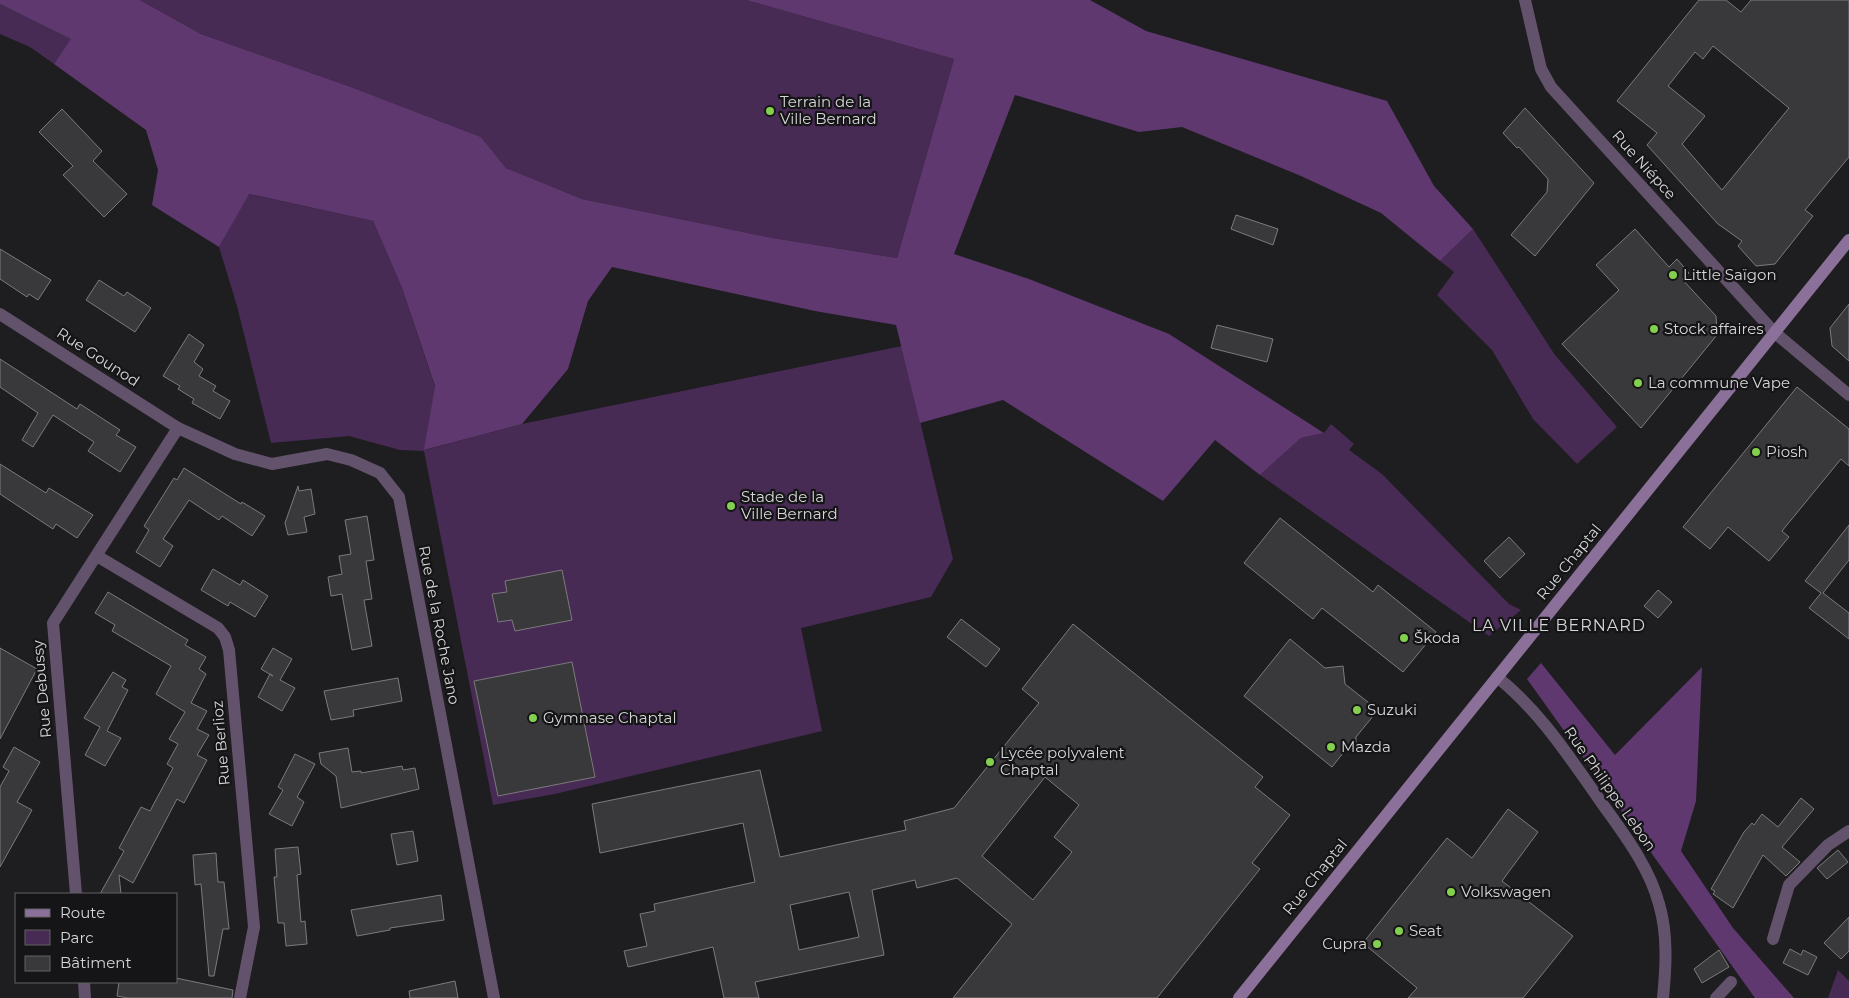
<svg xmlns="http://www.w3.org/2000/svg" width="1849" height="998" font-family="Montserrat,sans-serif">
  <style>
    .green { fill: #482b55 }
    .forest { fill: #5f3870 }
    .building { fill: #39383a; stroke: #7c7a7d; fill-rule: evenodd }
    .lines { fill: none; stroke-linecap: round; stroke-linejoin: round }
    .minor { stroke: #63526c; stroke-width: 12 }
    .secondary { stroke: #8b7099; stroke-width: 12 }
    .poi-dot { fill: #83d04e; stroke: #151416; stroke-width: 2 }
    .labels { text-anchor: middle; stroke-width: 4.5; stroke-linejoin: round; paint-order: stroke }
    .poi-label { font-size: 15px; fill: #d6d5d7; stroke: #151416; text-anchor: start }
    .street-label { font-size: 15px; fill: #d6d5d7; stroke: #151416 }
    .neighbourhood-label { font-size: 16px; letter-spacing: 1px; fill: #d6d5d7; stroke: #151416 }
  </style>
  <rect width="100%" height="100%" fill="#1e1d1f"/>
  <path class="green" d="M 140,0 L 746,0 L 954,59 L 897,258 L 773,238 L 582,199 L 506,168 L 481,137 L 351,87 L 201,34 Z
    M 0,4 L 72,39 L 54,64 L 30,47 L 0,34 Z
    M 248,194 L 373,221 L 402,288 L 435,387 L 425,450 L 522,424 L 902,346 L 953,559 L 931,597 L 801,628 L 822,731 L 555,794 L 493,805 L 424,451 L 400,450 L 349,436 L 271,443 L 237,306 L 219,247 Z
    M 1473,229 L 1555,355 L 1617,427 L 1577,464 L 1533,419 L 1492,350 L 1437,295 L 1454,272 L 1440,261 Z
    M 1331,424 L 1354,444 L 1349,450 L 1382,474 L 1509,604 L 1521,610 L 1489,636 L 1260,475 L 1301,438 L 1324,433 Z
    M 1838,970 L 1849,981 L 1849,998 L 1828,998 Z"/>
  <path class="forest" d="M 0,0 L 140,0 L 201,34 L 351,87 L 481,137 L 506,168 L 582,199 L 773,238 L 897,258 L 954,59 L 746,0 L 1090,0 L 1146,31 L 1387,101 L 1434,186 L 1473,229 L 1440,261 L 1381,213 L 1301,176 L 1182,127 L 1139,132 L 1015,95 L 954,254 L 1029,279 L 1169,334 L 1324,433 L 1301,438 L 1260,475 L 1215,440 L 1163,501 L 1003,400 L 920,423 L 896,325 L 815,311 L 612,267 L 588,301 L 568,369 L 522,424 L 424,450 L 435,386 L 402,288 L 373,221 L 249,194 L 219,247 L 152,205 L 158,170 L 146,130 L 54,64 L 71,39 L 0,4 Z
    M 1541,663 L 1615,755 L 1702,667 L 1696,801 L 1681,851 L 1733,928 L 1794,998 L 1755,998 L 1527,679 Z"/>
  <path class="building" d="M 1699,0 L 1726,0 L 1741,12 L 1751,0 L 1849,0 L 1849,157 L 1805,210 L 1813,216 L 1775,264 L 1756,266 L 1738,246 L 1742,241 L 1718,224 L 1647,145 L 1657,133 L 1617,101 ZM 1713,46 L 1789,108 L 1722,190 L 1682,144 L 1705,116 L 1668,86 L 1695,52 L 1703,59 Z
    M 1525,108 L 1594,183 L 1535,256 L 1511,235 L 1547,192 L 1548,179 L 1519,147 L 1517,148 L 1503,133 Z
    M 62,109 L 102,151 L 93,161 L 127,194 L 104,217 L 63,175 L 73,166 L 39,132 Z
    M 1236,215 L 1278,229 L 1273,245 L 1231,229 Z
    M 1635,229 L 1669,267 L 1677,259 L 1689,273 L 1682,279 L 1716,316 L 1717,335 L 1641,428 L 1562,344 L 1619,290 L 1596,265 Z
    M 0,249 L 51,280 L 38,300 L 29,294 L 27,297 L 0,279 Z
    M 99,280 L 124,296 L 127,292 L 151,308 L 135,332 L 86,300 Z
    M 1849,304 L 1849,361 L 1832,346 L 1830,328 Z
    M 1217,325 L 1273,339 L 1267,362 L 1211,348 Z
    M 189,334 L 204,345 L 194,362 L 203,369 L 199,376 L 216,386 L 213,391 L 230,401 L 220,419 L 192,403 L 194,399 L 178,389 L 180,386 L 163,376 Z
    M 0,359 L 77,409 L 80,404 L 120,430 L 116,435 L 136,447 L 120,472 L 88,451 L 94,442 L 53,415 L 33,447 L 22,440 L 38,413 L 0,387 Z
    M 1797,387 L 1849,429 L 1849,466 L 1841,459 L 1782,531 L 1789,537 L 1769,561 L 1728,527 L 1710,549 L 1683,527 Z
    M 0,464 L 46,493 L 49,488 L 93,515 L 77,538 L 56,524 L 53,529 L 0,494 Z
    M 184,468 L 241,504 L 242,502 L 265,516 L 252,536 L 222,516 L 219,520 L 189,500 L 163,539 L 173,546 L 160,567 L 136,552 L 149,530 L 144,526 L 174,478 L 177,480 Z
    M 298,486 L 299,491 L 311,489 L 315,514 L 304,517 L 307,532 L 288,535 L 285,523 Z
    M 367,516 L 374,560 L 366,561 L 372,599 L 364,600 L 372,646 L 352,650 L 342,594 L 331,596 L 328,577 L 342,574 L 339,556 L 351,554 L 345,520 Z
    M 1280,518 L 1373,592 L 1378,585 L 1436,632 L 1403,672 L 1322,608 L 1313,619 L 1244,563 Z
    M 1849,525 L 1849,560 L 1823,593 L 1849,613 L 1849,639 L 1809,608 L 1821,593 L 1805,581 Z
    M 1509,537 L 1525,554 L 1500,578 L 1484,561 Z
    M 213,569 L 240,585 L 243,580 L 268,596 L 255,617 L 230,602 L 228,606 L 201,590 Z
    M 562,570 L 572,620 L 515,631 L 512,620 L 498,622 L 492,594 L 507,592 L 505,581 Z
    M 1658,590 L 1672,602 L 1658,618 L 1644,606 Z
    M 108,592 L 188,640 L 185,645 L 206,657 L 199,669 L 206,674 L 191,703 L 207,711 L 197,729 L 209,735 L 197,755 L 207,760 L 184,803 L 177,799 L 133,883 L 119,875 L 121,894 L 100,894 L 124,851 L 119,848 L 141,807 L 150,811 L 173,768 L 167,764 L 178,744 L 169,739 L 185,712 L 156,694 L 171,666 L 112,631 L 115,625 L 95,613 Z
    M 961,619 L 1000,649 L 986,667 L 947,637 Z
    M 1073,624 L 1263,777 L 1255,787 L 1290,815 L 1252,863 L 1260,869 L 1157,998 L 953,998 L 1012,924 L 957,878 L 917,888 L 915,880 L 872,890 L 884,955 L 755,982 L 759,998 L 724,998 L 713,947 L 628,967 L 624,951 L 647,946 L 640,914 L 655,911 L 654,904 L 755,882 L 743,823 L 600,853 L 592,804 L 760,770 L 780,857 L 906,830 L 904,821 L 954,808 L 1039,703 L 1022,689 ZM 1045,777 L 1079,805 L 1054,837 L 1072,852 L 1033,900 L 982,856 ZM 849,892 L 859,937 L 799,950 L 790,905 Z
    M 1290,639 L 1325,668 L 1343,666 L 1345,684 L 1378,710 L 1356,737 L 1356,750 L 1347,748 L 1332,767 L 1244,696 Z
    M 0,648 L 37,669 L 0,739 Z
    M 273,648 L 292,659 L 280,680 L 295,688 L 282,711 L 258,697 L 270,674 L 273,676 L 261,669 Z
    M 572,662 L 595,777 L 498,796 L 474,681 Z
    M 113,672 L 126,680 L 122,687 L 128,690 L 107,731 L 121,738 L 105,766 L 85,755 L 100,727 L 84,718 Z
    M 398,678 L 402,701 L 353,710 L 354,716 L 331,720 L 324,691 Z
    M 14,747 L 40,762 L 17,802 L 32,810 L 0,867 L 0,787 L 9,771 L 3,767 Z
    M 348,748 L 352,772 L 361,771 L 361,773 L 402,766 L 403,770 L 415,768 L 419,789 L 341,808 L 336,776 L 321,764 L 319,753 Z
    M 295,754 L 315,764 L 297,797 L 304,802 L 292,826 L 269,814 L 283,790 L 278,787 Z
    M 1801,798 L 1814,809 L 1782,847 L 1800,862 L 1786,876 L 1763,855 L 1733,908 L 1713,894 L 1715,891 L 1711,889 L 1744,832 L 1752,823 L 1754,825 L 1762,814 L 1778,827 Z
    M 1508,809 L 1538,832 L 1502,881 L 1573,936 L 1523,998 L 1408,998 L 1417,988 L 1363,943 L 1447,838 L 1472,858 Z
    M 413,831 L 418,861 L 397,865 L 391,834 Z
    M 298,847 L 301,874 L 297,875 L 301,922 L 305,921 L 307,944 L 286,946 L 284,923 L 278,923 L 274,877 L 277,877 L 275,849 Z
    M 1838,850 L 1848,862 L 1827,879 L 1817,868 Z
    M 216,853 L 218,882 L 224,882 L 229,929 L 223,929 L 214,976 L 209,976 L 201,884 L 195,885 L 193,855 Z
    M 441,895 L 444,920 L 390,928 L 390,930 L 357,936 L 351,910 Z
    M 1849,917 L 1849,951 L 1841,959 L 1824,943 Z
    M 1790,949 L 1801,955 L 1803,950 L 1817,957 L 1808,975 L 1783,963 Z
    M 1719,950 L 1729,967 L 1702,983 L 1694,969 Z
    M 176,978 L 233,990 L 232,998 L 128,998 L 117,996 L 119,982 L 176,982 Z
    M 455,981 L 458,998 L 410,998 L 409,991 Z"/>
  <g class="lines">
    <path class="minor" d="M 1525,0 L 1541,69 L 1551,87 L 1774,332 L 1849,395
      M 0,314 L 178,428 L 235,454 L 272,464 L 327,454 L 351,460 L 380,473 L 399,497 L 494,998
      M 97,556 L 218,628 L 225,637 L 229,650 L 254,927 L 240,998
      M 1497,677 C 1540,711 1570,758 1601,802 C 1623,833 1649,866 1659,904 C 1668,934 1666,967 1663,998
      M 76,894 L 53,623 L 178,428
      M 1773,939 L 1789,885 L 1828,845 L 1849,831
      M 84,982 L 85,998
      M 1716,998 L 1731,982"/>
    <path class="secondary" d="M 1239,998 L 1849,240"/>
  </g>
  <g class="poi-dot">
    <circle cx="770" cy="111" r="5"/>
    <circle cx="1673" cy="275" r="5"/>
    <circle cx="1654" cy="329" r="5"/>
    <circle cx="1638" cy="383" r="5"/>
    <circle cx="1756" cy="452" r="5"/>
    <circle cx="731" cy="506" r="5"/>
    <circle cx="1404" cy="638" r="5"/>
    <circle cx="1357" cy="710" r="5"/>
    <circle cx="533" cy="718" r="5"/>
    <circle cx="1331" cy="747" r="5"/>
    <circle cx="990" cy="762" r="5"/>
    <circle cx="1451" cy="892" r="5"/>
    <circle cx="1399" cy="931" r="5"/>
    <circle cx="1377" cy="944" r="5"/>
  </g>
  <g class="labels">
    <g class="poi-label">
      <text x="780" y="107">Terrain de la<tspan x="780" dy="17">Ville Bernard</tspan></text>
      <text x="1683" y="280">Little Saïgon</text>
      <text x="1664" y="334">Stock affaires</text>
      <text x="1648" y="388">La commune Vape</text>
      <text x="1766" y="457">Piosh</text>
      <text x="741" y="502">Stade de la<tspan x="741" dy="17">Ville Bernard</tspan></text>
      <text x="1414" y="643">Škoda</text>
      <text x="1367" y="715">Suzuki</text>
      <text x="543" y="723">Gymnase Chaptal</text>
      <text x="1341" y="752">Mazda</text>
      <text x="1000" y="758">Lycée polyvalent<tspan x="1000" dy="17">Chaptal</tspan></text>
      <text x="1461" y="897">Volkswagen</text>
      <text x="1409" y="936">Seat</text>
      <text x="1367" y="949" text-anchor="end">Cupra</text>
    </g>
    <g class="street-label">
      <text transform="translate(1644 165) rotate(48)" y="5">Rue Niépce</text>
      <text transform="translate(98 357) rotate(33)" y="5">Rue Gounod</text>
      <text transform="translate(1569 562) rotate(-51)" y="5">Rue Chaptal</text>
      <text transform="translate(439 625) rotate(79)" y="5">Rue de la Roche Jano</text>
      <text transform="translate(42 689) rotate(-95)" y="5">Rue Debussy</text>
      <text transform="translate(221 743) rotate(-95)" y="5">Rue Berlioz</text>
      <text transform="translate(1610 789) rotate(55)" y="5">Rue Philippe Lebon</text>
      <text transform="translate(1315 877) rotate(-51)" y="5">Rue Chaptal</text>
    </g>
    <g class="neighbourhood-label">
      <text x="1559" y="631">LA VILLE BERNARD</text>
    </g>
  </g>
  <rect x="15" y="893" width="162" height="90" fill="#151416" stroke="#626163"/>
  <rect x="25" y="909" width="25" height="8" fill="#8b7099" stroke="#626163"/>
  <text x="60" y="918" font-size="15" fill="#d6d5d7">Route</text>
  <rect x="25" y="930" width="25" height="15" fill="#482b55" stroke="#626163"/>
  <text x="60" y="943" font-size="15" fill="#d6d5d7">Parc</text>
  <rect x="25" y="956" width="25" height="15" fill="#39383a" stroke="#626163"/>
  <text x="60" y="968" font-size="15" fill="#d6d5d7">Bâtiment</text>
</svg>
